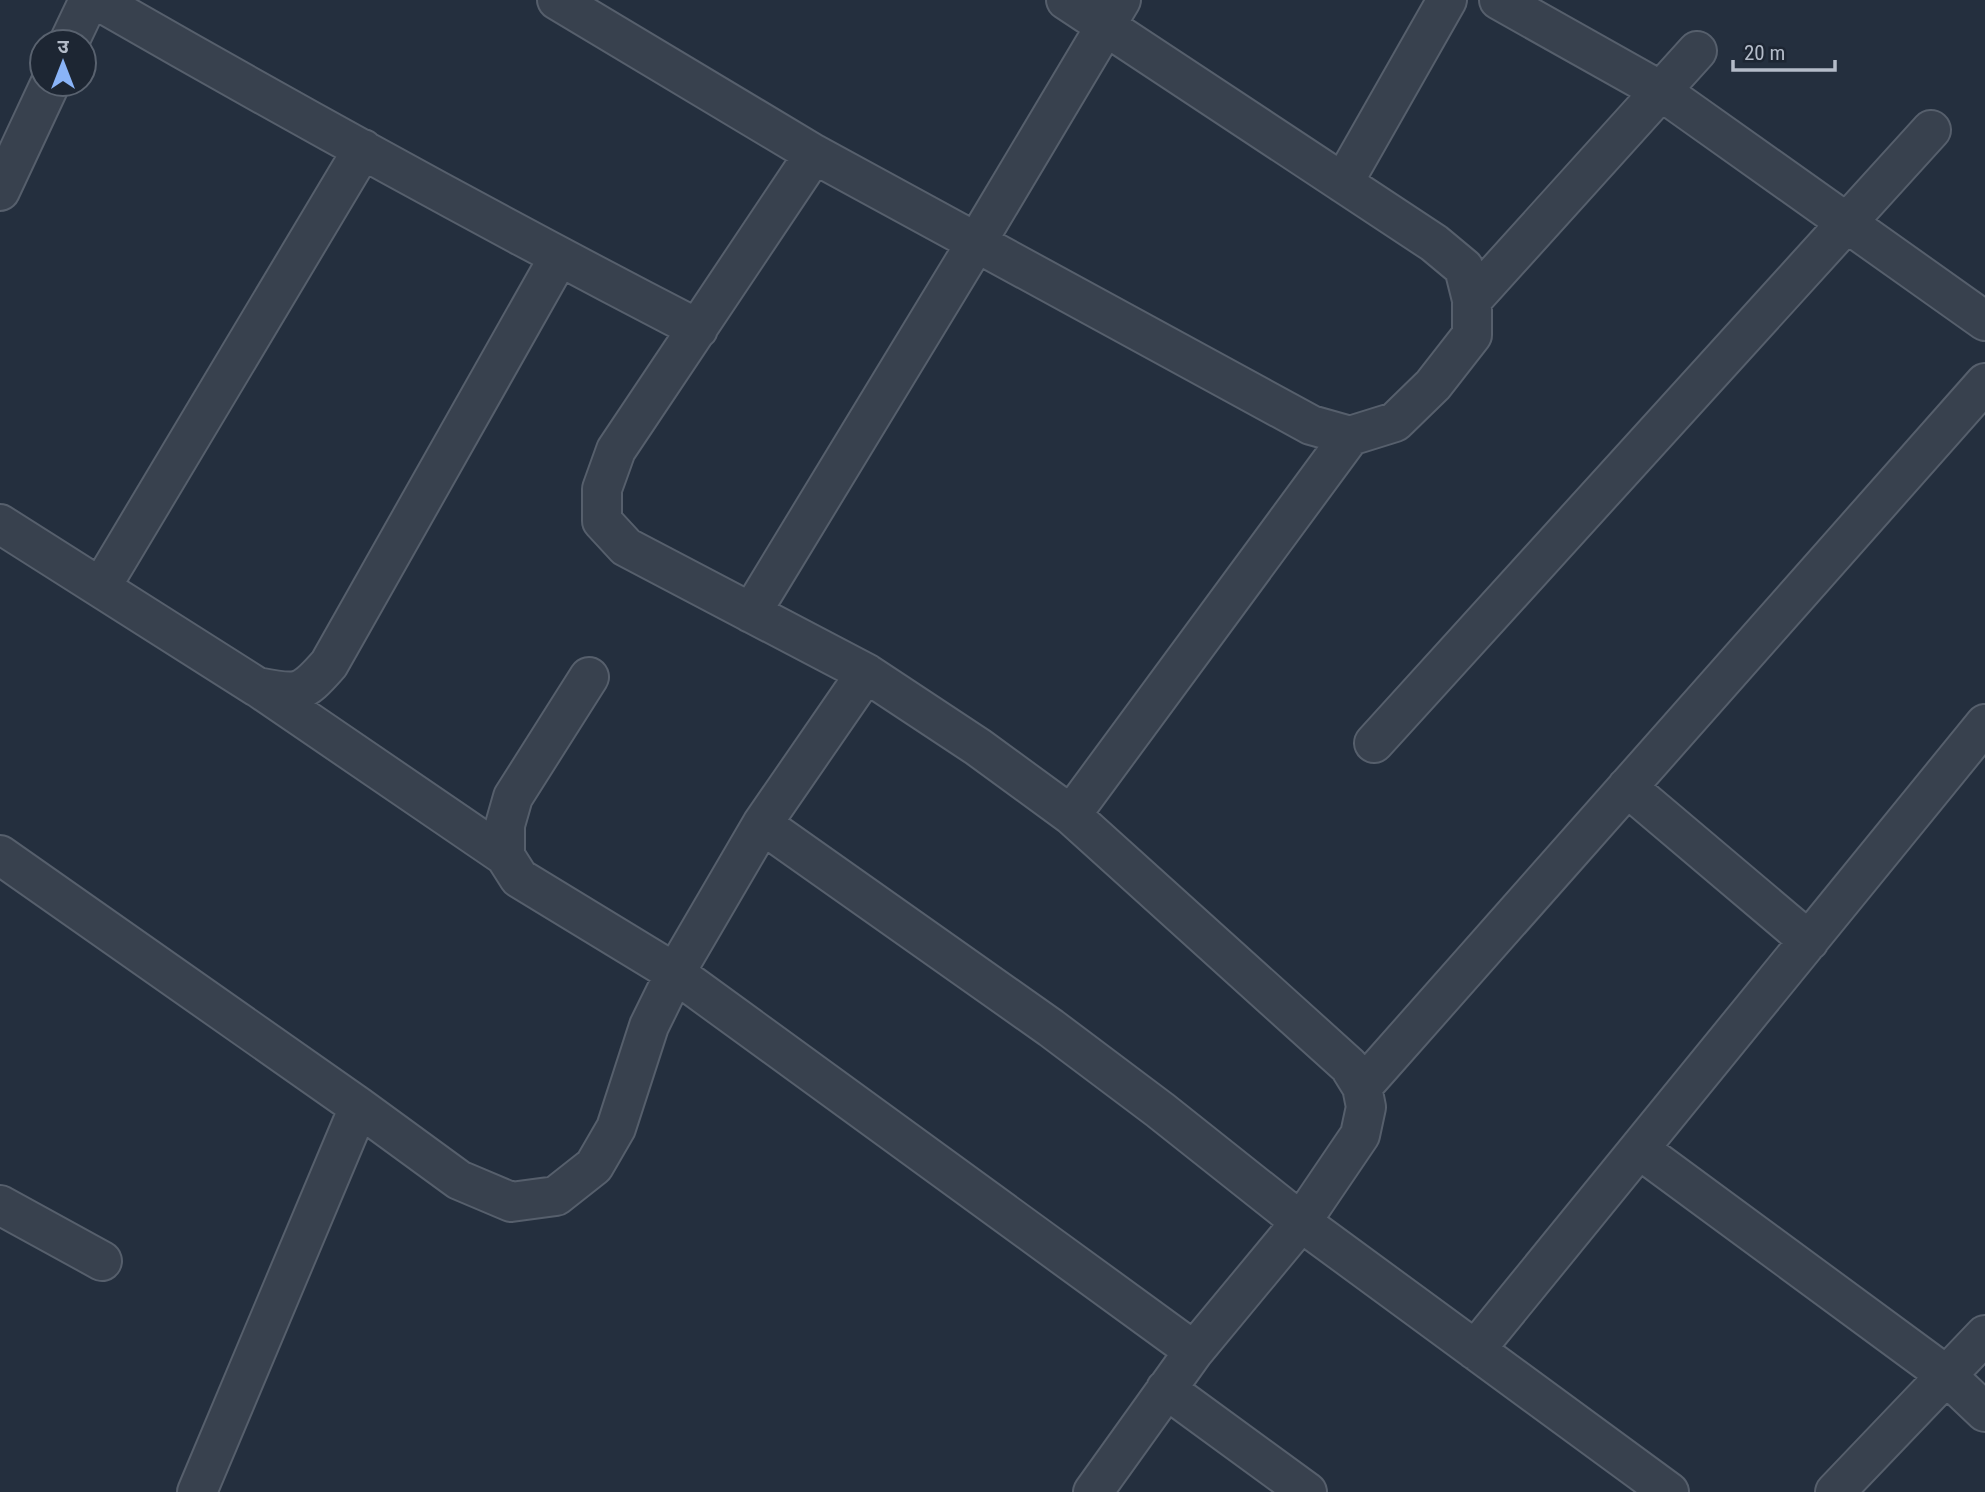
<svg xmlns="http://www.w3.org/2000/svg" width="1985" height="1492" font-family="'Roboto Condensed','Noto Sans Devanagari',sans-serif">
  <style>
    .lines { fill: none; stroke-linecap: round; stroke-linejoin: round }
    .minor-casing { stroke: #565f6c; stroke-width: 42 }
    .minor { stroke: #38414e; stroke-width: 38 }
  </style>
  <rect width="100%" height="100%" fill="#242f3e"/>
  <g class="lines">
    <defs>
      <path id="minor" d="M 97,0 C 295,114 495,224 698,329
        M 557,0 L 814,154 L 1311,425 L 1350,436 L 1395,422 L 1433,385 L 1472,335 L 1472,300 L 1464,268 L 1434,243 L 1066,0
        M 1499,0 L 1661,91 L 1985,321
        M 69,42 L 89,0
        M 814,154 L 616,450 L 602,489 L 602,521 L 626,547 L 866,673 L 978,747 L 1071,815 L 1349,1066 L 1362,1087 L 1366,1107 L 1360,1135 L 1301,1222 L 1194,1351 L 1093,1492
        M 1343,183 L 1447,0
        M 0,191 L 50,84
        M 1472,300 L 1697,51
        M 0,524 L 257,687 C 298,695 301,696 329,664 L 559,257
        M 101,587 L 363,149
        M 751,613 L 976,243 L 1121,0
        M 589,677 L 513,797 L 505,825 L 505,856 L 519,878 L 675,973 L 1194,1351
        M 259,688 L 505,856
        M 1374,743 L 1931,130
        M 1627,787 L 1809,941
        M 1071,815 L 1350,436
        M 762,824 L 1051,1028 L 1160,1110 L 1301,1222 L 1669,1492
        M 0,855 L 359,1107 L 459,1180 L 511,1202 L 556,1196 L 594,1166 L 616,1128 L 649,1026 L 675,973 L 762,824 L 866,673
        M 1362,1087 L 1985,383
        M 1639,1149 L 1946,1375 L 1985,1412
        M 0,1205 L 102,1261
        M 1475,1350 L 1985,724
        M 1166,1389 L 1307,1492
        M 197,1492 L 359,1107
        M 1835,1492 L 1985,1335"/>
    </defs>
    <use href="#minor" class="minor-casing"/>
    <use href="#minor" class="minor"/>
  </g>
  <g transform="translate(63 63)"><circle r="33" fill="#1d2633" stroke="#59626f" stroke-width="2"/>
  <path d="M0-5L12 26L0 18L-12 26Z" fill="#8ab4f8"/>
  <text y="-10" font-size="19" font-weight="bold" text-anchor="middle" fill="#b4bcc9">उ</text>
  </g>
  <path d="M1733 60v10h102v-10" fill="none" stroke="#b4bcc9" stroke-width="3.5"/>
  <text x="1744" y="60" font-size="21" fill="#b4bcc9" stroke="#1d2633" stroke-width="5" paint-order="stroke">20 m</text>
</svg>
